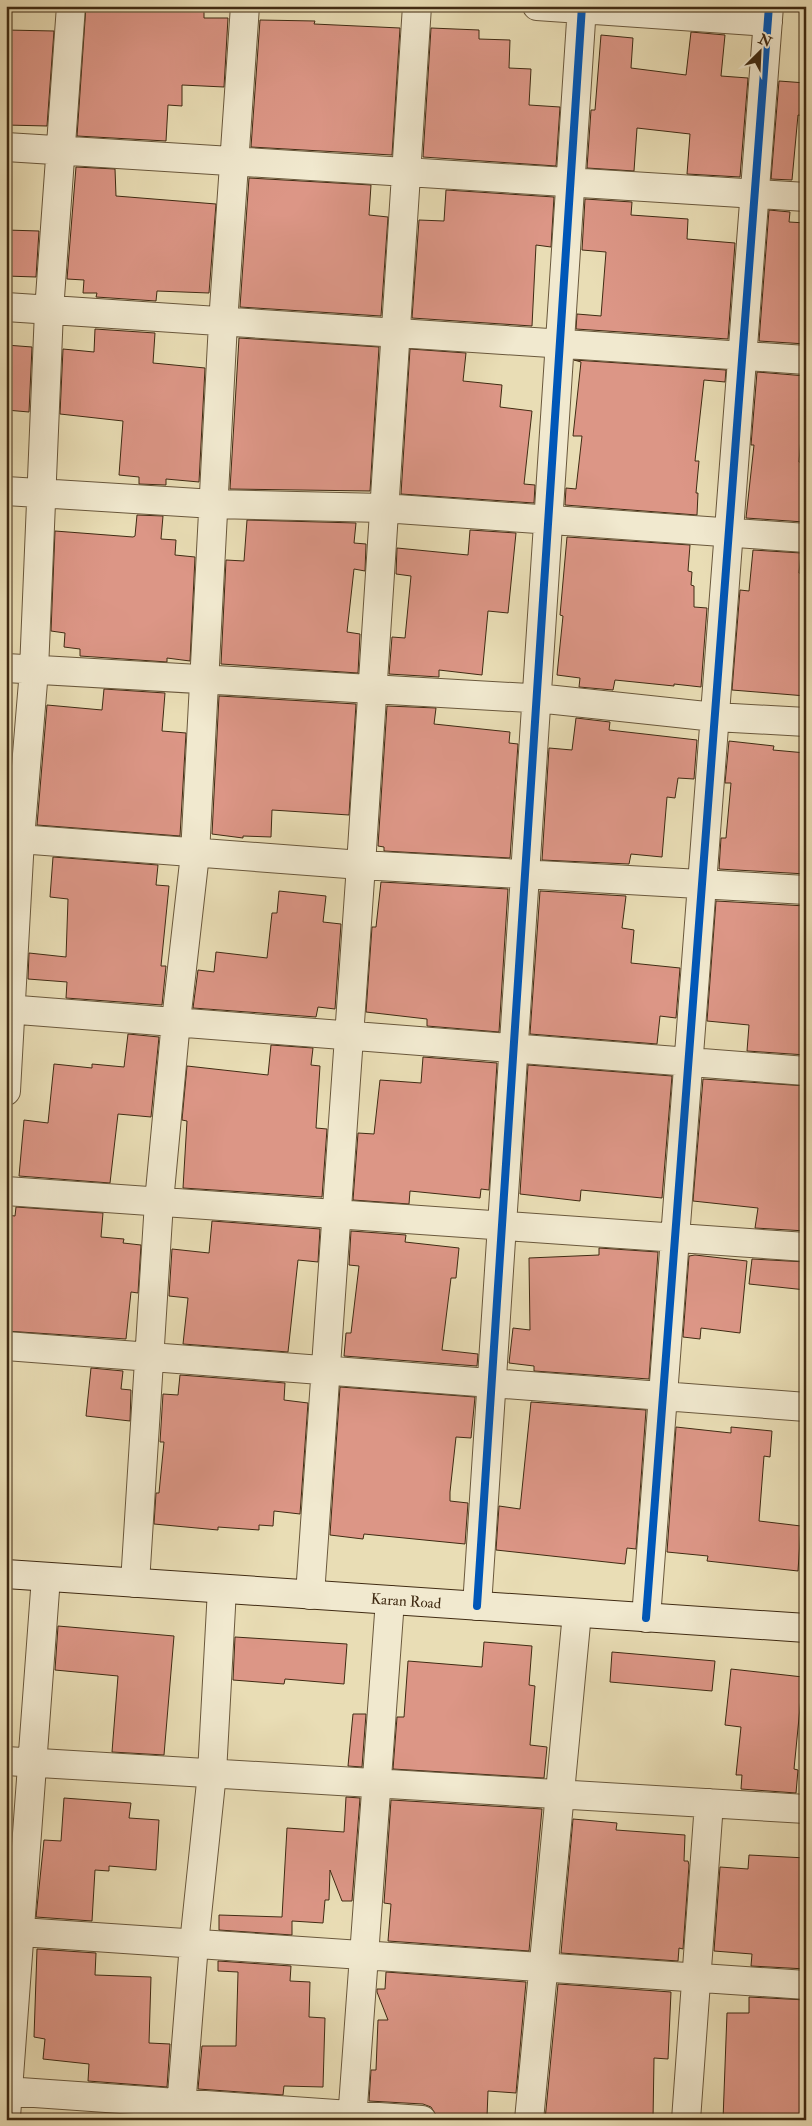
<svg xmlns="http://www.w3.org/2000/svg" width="812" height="2126" font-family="'IM FELL Double Pica',serif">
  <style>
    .building { fill: #dc9686; stroke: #402b13 }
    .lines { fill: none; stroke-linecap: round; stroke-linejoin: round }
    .street-casing { stroke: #6a583c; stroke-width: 30 }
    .secondary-casing { stroke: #402b13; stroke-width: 30 }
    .street { stroke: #f1e9cf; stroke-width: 28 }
    .secondary { stroke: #f1e9cf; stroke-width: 28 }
    .cycleway-casing { stroke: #f1e9cf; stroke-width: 11 }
    .cycleway { stroke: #0057b8; stroke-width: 8 }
    .labels { text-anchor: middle; stroke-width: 5; stroke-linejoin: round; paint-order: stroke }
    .street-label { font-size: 15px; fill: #402b13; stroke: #f1e9cf }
  </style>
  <rect width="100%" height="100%" fill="#e9ddb5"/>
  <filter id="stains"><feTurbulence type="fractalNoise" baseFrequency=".004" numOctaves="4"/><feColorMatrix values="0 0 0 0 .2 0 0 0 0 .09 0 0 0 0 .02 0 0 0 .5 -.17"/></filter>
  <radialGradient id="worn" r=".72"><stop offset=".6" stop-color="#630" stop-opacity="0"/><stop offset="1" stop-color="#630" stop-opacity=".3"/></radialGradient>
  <path class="building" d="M 86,6 L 204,8 L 204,18 L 228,18 L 224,87 L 182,85 L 182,106 L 168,105 L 166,141 L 77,136 Z
    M 260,20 L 315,21 L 314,24 L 400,28 L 392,155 L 251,147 Z
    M 431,28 L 479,30 L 479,39 L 510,40 L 509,68 L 531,69 L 529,105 L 560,107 L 556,166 L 423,157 Z
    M 6,30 L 54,31 L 47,126 L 6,125 Z
    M 691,32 L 725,35 L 721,76 L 748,78 L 740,177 L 687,174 L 690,134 L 637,128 L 634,171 L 587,168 L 591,110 L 595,110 L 601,35 L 633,38 L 631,68 L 686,75 Z
    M 779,81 L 806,83 L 806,116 L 798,115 L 792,180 L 771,179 Z
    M 76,167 L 115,169 L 116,196 L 216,204 L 209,293 L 157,291 L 156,301 L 96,297 L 97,293 L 83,293 L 84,280 L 67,279 Z
    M 249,178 L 371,185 L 369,215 L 388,217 L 381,316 L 240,307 Z
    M 446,190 L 554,197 L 551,247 L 536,245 L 532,326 L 412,318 L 419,220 L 444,221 Z
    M 585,199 L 632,202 L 631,215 L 688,219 L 687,239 L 735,243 L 728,339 L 576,329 L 577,314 L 601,316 L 606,252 L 582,250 Z
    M 769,210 L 790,212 L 789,222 L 806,223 L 806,344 L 759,341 Z
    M 6,230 L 39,231 L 36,277 L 6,276 Z
    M 95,329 L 155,333 L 153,363 L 205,368 L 199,482 L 166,479 L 166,485 L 139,484 L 139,477 L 119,475 L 123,421 L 60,414 L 63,349 L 94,352 Z
    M 239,338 L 379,347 L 370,491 L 230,489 Z
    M 6,345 L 32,347 L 29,412 L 6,410 Z
    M 410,349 L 466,353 L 463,381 L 502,385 L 500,407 L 532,411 L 524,484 L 535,485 L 534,503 L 401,494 Z
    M 574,360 L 726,370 L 725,382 L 704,380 L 695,461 L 699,461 L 696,493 L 698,493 L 697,515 L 565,505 L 566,488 L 576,489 L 582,436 L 573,436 L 581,362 Z
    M 757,372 L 806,376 L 799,462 L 806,463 L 804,522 L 746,518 L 754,445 L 751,445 Z
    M 137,515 L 163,516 L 161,539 L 176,540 L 175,555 L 195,557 L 190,661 L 167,658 L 167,662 L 80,656 L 80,649 L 64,647 L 65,633 L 51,631 L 55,531 L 133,537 L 135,536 Z
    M 247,520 L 356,523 L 354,543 L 366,544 L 365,571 L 354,569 L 347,632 L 360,634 L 358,673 L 221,664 L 226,560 L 244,561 Z
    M 470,530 L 516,533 L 508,613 L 488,611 L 482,675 L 439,670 L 439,677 L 389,674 L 392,637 L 405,638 L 411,576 L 396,574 L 397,548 L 468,555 Z
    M 567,537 L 690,545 L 688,571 L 692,572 L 691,585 L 694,586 L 694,607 L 707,608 L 701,687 L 674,684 L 674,686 L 615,680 L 613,690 L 579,687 L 580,678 L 557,675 L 563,616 L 560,615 Z
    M 753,550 L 801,553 L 799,573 L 806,574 L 806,696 L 732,690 L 740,590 L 749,591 Z
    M 104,689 L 165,693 L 162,731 L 186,733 L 180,836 L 37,825 L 47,705 L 102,710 Z
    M 219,696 L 356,704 L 349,815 L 272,810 L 271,837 L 243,836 L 243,838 L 212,834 Z
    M 387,706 L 436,708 L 434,724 L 510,732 L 509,743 L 518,744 L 510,858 L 384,851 L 384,847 L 378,846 Z
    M 576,718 L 610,722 L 609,730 L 697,740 L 694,779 L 678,778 L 675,798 L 667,797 L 662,857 L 631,854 L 629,864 L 542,860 L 549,748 L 572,750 Z
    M 729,741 L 774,746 L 773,750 L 806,753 L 801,812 L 806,812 L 806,874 L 719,869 L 721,838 L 726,838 L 731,783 L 725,783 Z
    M 53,857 L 158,865 L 156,885 L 169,886 L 161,966 L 166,966 L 162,1005 L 66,998 L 67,982 L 28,979 L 29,953 L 66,957 L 68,899 L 50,897 Z
    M 381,882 L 508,889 L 499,1032 L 427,1026 L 427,1019 L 366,1012 L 372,927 L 376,927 Z
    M 279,891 L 326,896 L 323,922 L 341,924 L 335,1009 L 318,1007 L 316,1017 L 193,1008 L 198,970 L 214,972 L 216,952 L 267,958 L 272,913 L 277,913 Z
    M 540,891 L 626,896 L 622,928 L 634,930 L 631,963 L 680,968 L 676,1018 L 660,1016 L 657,1044 L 530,1034 Z
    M 716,901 L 806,906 L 806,1055 L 747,1051 L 749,1025 L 707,1021 Z
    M 128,1034 L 159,1037 L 151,1117 L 118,1114 L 110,1183 L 19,1176 L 24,1120 L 48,1123 L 54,1064 L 92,1068 L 92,1064 L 124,1067 Z
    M 271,1045 L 313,1048 L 311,1065 L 320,1066 L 316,1128 L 327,1129 L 322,1197 L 183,1188 L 187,1121 L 182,1120 L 187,1066 L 268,1075 Z
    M 423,1057 L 497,1063 L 489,1190 L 481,1189 L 480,1198 L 410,1191 L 409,1204 L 353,1200 L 358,1133 L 374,1134 L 380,1080 L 421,1083 Z
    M 528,1065 L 672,1076 L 662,1198 L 581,1190 L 580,1201 L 520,1194 Z
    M 703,1079 L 806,1086 L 806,1231 L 755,1228 L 758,1208 L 693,1201 Z
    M 16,1207 L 103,1213 L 101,1237 L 124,1239 L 123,1243 L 141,1245 L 138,1293 L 131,1292 L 126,1339 L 6,1331 L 6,1215 L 15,1216 Z
    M 212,1221 L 320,1229 L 318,1262 L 298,1260 L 288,1352 L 183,1344 L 188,1298 L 169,1296 L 172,1249 L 209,1253 Z
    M 351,1231 L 406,1235 L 405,1242 L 459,1248 L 456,1278 L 451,1278 L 442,1350 L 478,1354 L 477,1366 L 344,1356 L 346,1333 L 351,1333 L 359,1266 L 349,1265 Z
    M 599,1248 L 658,1252 L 649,1379 L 534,1371 L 534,1366 L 509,1363 L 513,1328 L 530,1330 L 529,1258 L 599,1255 Z
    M 695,1255 L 747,1261 L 740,1333 L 701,1328 L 700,1339 L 683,1337 L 689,1256 Z
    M 752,1259 L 806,1262 L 806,1290 L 749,1284 Z
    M 91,1368 L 123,1371 L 121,1389 L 131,1390 L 130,1421 L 86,1416 Z
    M 180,1375 L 285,1383 L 284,1400 L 308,1403 L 300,1514 L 274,1511 L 273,1526 L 259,1525 L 259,1530 L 218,1527 L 218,1530 L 154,1524 L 156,1493 L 159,1493 L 164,1442 L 160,1442 L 163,1394 L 178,1395 Z
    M 340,1387 L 475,1397 L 471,1438 L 456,1437 L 450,1492 L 450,1501 L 468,1503 L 465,1544 L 364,1534 L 363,1539 L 330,1535 Z
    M 531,1402 L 646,1410 L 636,1549 L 627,1548 L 625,1564 L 496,1550 L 499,1506 L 520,1509 Z
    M 676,1427 L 731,1433 L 731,1427 L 772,1431 L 770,1457 L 764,1456 L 759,1521 L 801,1526 L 798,1571 L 707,1561 L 708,1556 L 667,1552 Z
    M 58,1626 L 174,1636 L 164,1755 L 112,1752 L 118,1676 L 55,1670 Z
    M 235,1637 L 347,1644 L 344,1684 L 285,1679 L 284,1684 L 233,1680 Z
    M 484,1642 L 532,1646 L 529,1685 L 535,1686 L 530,1745 L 547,1747 L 544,1778 L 393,1769 L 397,1717 L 404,1717 L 408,1661 L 482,1667 Z
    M 612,1652 L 715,1661 L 712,1691 L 610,1682 Z
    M 731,1669 L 803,1677 L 794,1769 L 798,1770 L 796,1793 L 741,1789 L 742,1775 L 736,1775 L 741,1727 L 725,1725 Z
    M 353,1714 L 366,1714 L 362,1767 L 348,1766 Z
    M 346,1797 L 360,1798 L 352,1901 L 342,1901 L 330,1870 L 329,1900 L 325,1900 L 323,1923 L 292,1921 L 292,1935 L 219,1930 L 219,1915 L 282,1917 L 287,1828 L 344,1832 Z
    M 64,1798 L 131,1803 L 129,1818 L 159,1820 L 156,1870 L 109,1866 L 109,1871 L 95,1870 L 92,1921 L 36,1917 L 44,1840 L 61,1841 Z
    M 391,1800 L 542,1809 L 529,1951 L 388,1941 L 391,1904 L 384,1903 Z
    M 573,1819 L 617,1823 L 616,1830 L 685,1835 L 684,1861 L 688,1861 L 689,1865 L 683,1949 L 679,1948 L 678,1961 L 561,1953 Z
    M 749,1855 L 806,1858 L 806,1969 L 751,1966 L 752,1954 L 714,1951 L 720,1867 L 748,1869 Z
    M 37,1949 L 96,1953 L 95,1975 L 151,1977 L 149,2043 L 170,2044 L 167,2087 L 88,2081 L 89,2064 L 43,2059 L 45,2039 L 34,2037 Z
    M 218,1961 L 291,1966 L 290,1981 L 310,1982 L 309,2017 L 325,2018 L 323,2087 L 284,2086 L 283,2095 L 198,2089 L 202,2046 L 236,2046 L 238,1972 L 218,1971 Z
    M 386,1972 L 526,1982 L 516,2093 L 488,2091 L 487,2117 L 436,2115 L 431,2107 L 423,2104 L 369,2101 L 371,2070 L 376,2070 L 378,2020 L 388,2020 L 377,1992 L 377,1989 L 385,1989 Z
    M 558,1984 L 671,1992 L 668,2059 L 654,2058 L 653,2120 L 545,2120 Z
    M 749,1997 L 806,2000 L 806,2109 L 804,2109 L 803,2120 L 723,2120 L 727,2013 L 749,2013 Z"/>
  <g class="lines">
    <defs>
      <path id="street" d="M 537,6 L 768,22
        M 6,147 L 806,197
        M 6,307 L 806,360
        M 6,491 L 214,504 L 383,508 L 806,538
        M 6,668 L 546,699 L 715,717 L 806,722
        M 6,838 L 361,865 L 806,890
        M 6,1009 L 806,1071
        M 6,1091 L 20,839 L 34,670 L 49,311 L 71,6
        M 6,1191 L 806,1247
        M 6,1346 L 806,1407
        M 135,1583 L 159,1202 L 176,1021 L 195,854 L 223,323 L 245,6
        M 310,1595 L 361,865 L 417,6
        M 477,1606 L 582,6
        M 646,1618 L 769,6
        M 6,1761 L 806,1809
        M 6,1931 L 806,1985
        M 6,2091 L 422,2120
        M 6,2117 L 46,1577
        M 180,2120 L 194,1944 L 212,1773 L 222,1589
        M 352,2120 L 390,1600
        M 529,2120 L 577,1613
        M 686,2120 L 709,1803"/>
      <path id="secondary" d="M 6,1574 L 806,1628"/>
    </defs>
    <use href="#street" class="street-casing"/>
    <use href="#secondary" class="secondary-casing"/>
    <use href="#street" class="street"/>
    <use href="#secondary" class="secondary"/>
    <defs>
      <path id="cycleway" d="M 477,1606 L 582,6
        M 646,1618 L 769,6"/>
    </defs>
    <use href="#cycleway" class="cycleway-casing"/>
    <use href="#cycleway" class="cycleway"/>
  </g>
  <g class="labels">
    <g class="street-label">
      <text transform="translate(406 1601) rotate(4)" y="5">Karan Road</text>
    </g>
  </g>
  <rect width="812" height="2126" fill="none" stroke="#e9ddb5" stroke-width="25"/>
  <rect x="8" y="8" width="797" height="2111" fill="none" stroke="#402b13" stroke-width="2.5"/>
  <rect x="12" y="12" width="787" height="2101" fill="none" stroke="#402b13"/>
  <g transform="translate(760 52) rotate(24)" stroke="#f1e9cf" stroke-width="4" paint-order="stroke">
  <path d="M0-4L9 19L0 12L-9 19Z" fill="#402b13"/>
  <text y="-8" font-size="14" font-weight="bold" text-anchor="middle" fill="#402b13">N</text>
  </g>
  <rect width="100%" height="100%" filter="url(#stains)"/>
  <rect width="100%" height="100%" fill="url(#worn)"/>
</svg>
